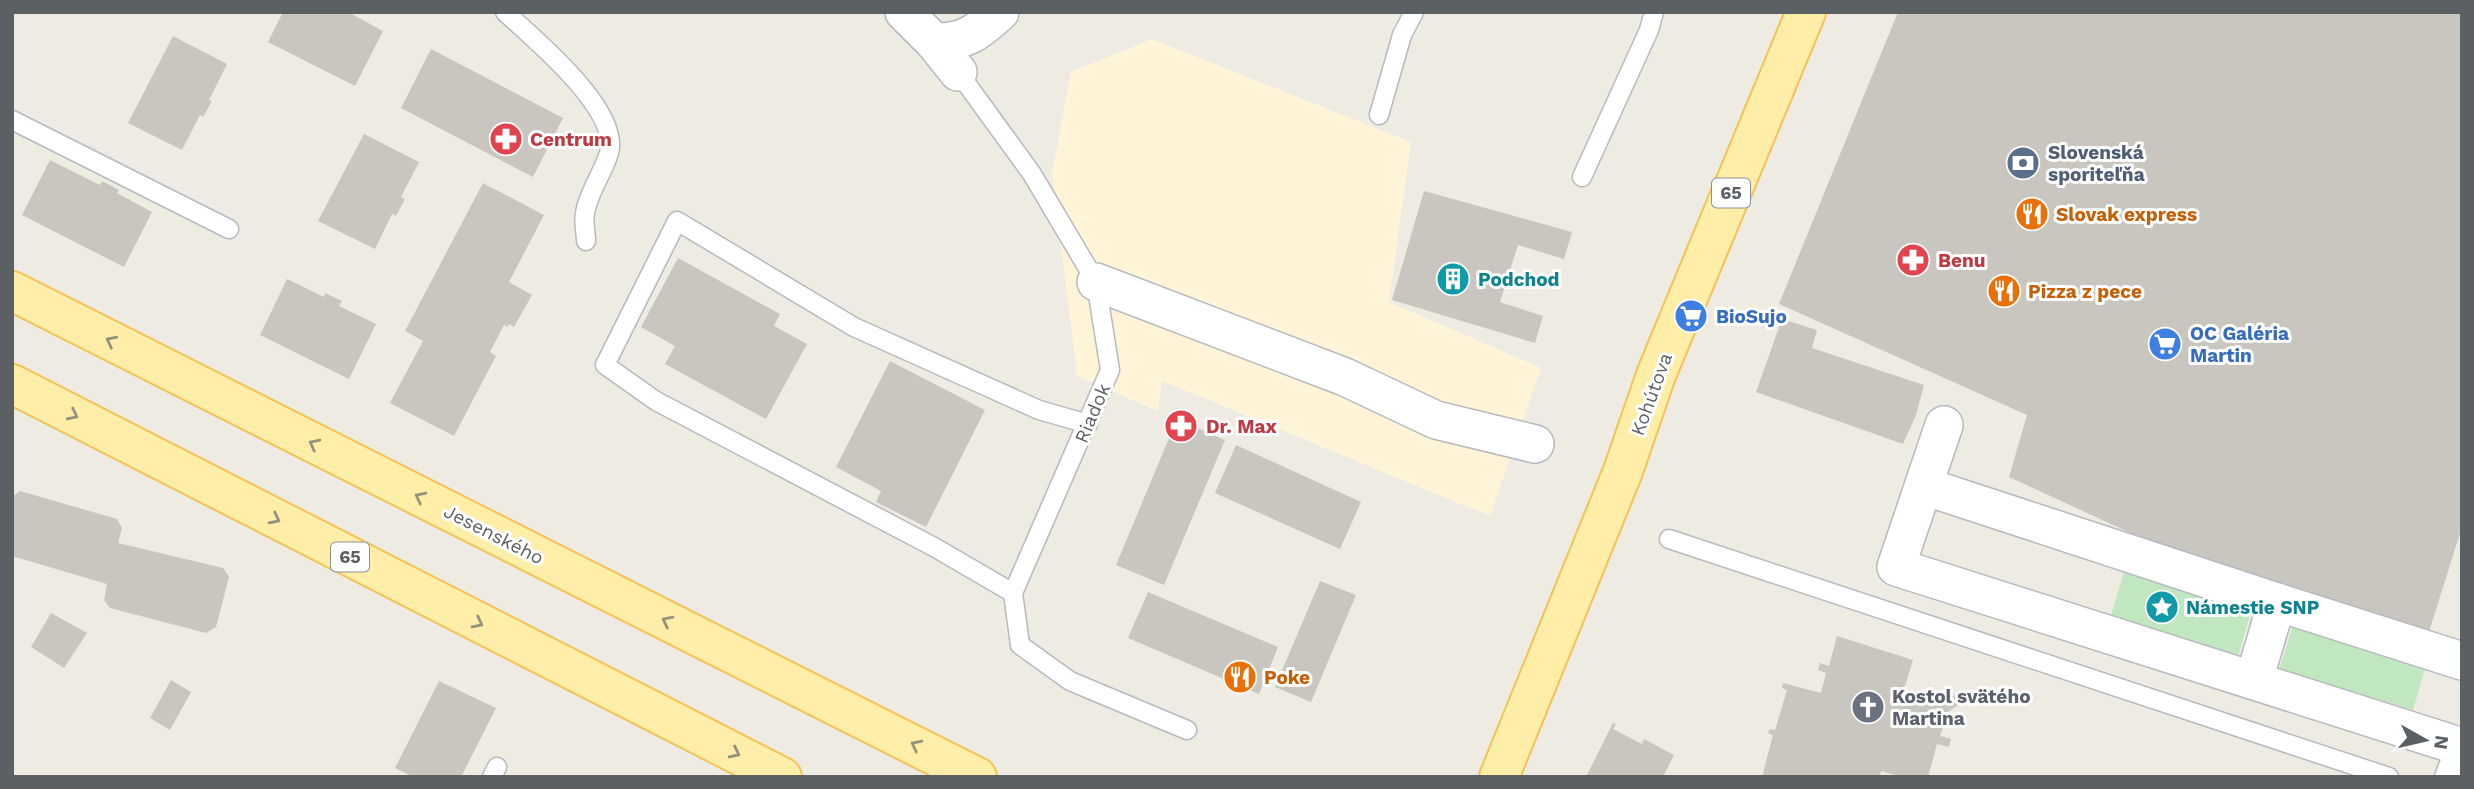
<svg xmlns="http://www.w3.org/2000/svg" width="2474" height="789" font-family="'Work Sans',sans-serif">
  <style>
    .commercial { fill: #fff4d8 }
    .green { fill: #c0e7bf }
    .building { fill: #c9c6c0 }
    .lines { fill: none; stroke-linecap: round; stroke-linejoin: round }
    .lane-casing { stroke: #b6b9be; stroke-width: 21 }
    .street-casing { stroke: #b6b9be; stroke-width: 40 }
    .primary-casing { stroke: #f5c255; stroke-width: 42 }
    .lane { stroke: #fff; stroke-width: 18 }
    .street { stroke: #fff; stroke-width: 37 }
    .primary { stroke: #ffeea7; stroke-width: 38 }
    .oneway { stroke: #94927b }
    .labels { text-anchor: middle; stroke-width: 6; stroke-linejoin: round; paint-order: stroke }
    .shield { fill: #fff; stroke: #8c9092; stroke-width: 2 }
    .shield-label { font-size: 18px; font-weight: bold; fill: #5b6064 }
    .health-label { font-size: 19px; font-weight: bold; fill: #be3a42; stroke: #fff; text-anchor: start }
    .service-label { font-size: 19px; font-weight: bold; fill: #4e5e75; stroke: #fff; text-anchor: start }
    .food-label { font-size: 19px; font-weight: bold; fill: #c56008; stroke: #fff; text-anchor: start }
    .culture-label { font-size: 19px; font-weight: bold; fill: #0d838f; stroke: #fff; text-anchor: start }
    .shop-label { font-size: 19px; font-weight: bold; fill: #366cbe; stroke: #fff; text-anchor: start }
    .street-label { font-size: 19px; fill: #5b6064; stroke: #fff }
    .worship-label { font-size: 19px; font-weight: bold; fill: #5b616d; stroke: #fff; text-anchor: start }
  </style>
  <rect width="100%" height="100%" fill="#eeebe3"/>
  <path class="commercial" d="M 1152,39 L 1411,142 L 1389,302 L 1541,368 L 1490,516 L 1162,381 L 1158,411 L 1077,376 L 1052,174 L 1071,72 Z"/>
  <path class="green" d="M 2125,569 L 2252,608 L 2238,657 L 2110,618 Z
    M 2294,622 L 2427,662 L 2413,710 L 2279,670 Z"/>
  <path class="building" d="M 283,12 L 348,12 L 383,31 L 355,86 L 268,42 Z
    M 1898,12 L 2462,12 L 2462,527 L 2427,638 L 2202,566 L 2009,477 L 2027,415 L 1779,304 Z
    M 173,36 L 227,64 L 209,100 L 212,101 L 203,117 L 200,115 L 182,150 L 128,123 Z
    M 431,49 L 563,118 L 533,177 L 401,108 Z
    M 364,134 L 419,162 L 401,197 L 405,199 L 396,216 L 392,214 L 375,249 L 318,221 Z
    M 50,160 L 100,185 L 102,181 L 119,190 L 117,193 L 152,212 L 124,267 L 22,215 Z
    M 483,183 L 544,215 L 509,282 L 532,295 L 514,327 L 509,324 L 508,327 L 504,325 L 490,352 L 496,356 L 454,436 L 390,403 L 423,341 L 405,331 Z
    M 1424,191 L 1572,232 L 1564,259 L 1518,245 L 1500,302 L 1543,316 L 1535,343 L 1392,300 Z
    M 678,258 L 780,314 L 774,326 L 807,344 L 766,419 L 665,364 L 675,346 L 641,327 Z
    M 287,279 L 324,297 L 325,293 L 342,301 L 339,306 L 376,324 L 349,379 L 260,335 Z
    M 1782,319 L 1817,330 L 1812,348 L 1924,385 L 1916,415 L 1903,444 L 1756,392 Z
    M 890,361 L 985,410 L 926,527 L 876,502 L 881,491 L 836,467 Z
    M 1177,419 L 1225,440 L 1164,585 L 1116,565 Z
    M 1236,445 L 1361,502 L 1340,549 L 1215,493 Z
    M 20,491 L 117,519 L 122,528 L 118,543 L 223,568 L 229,577 L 216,627 L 206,633 L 110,608 L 104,600 L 107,584 L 12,556 L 12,497 Z
    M 1320,581 L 1356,595 L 1311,702 L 1275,687 Z
    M 1148,592 L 1278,647 L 1259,694 L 1128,638 Z
    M 51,613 L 87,633 L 64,668 L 31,647 Z
    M 1837,636 L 1913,660 L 1904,689 L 1942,701 L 1957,694 L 1962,702 L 1948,712 L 1940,736 L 1951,739 L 1949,747 L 1937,744 L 1928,777 L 1902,777 L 1881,771 L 1880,777 L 1762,777 L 1773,735 L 1768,733 L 1770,729 L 1775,730 L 1787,690 L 1782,688 L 1783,683 L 1821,693 L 1826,673 L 1818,670 L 1820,663 L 1829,666 Z
    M 171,680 L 191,692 L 170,730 L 150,718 Z
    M 439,681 L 496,708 L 461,777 L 413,777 L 395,768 Z
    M 1613,723 L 1616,724 L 1613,729 L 1642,744 L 1644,739 L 1674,755 L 1663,777 L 1586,777 Z"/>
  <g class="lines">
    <defs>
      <path id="lane" d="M 505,12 C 534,39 621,110 609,153 C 603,173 588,193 585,213 C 583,222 586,232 586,241
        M 958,69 L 958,72 L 1032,174 L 1096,282 L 1110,370 L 1013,593 L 1020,645 L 1070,681 L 1187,730
        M 1379,115 L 1402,35 L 1414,12
        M 12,120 L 229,229
        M 1582,177 L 1649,30 L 1654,12
        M 1669,539 L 2389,777
        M 1013,593 L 934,547 L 656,401 L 605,365 L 677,221 L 854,327 L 1039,410 L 1088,424
        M 492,777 L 497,767"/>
      <path id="street" d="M 904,12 L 934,42 L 958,72
        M 934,42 C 964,43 978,32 1000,12
        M 1096,282 L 1345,377 L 1436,420 L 1535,444
        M 1944,425 L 1896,567 L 2462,747
        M 1924,486 L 2277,602
        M 2254,680 L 2277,602 L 2462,661
        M 2454,777 L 2462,756"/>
      <path id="primary" d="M 12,291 L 977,777
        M 12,384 L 782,777
        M 1499,777 L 1623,471 L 1656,375 L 1806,12"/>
    </defs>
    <use href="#lane" class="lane-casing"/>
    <use href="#street" class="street-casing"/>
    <use href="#primary" class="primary-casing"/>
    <use href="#lane" class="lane"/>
    <use href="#street" class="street"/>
    <use href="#primary" class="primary"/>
  </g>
  <defs><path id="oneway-chevron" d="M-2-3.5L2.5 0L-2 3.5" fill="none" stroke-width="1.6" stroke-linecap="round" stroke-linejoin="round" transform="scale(1.75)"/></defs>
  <g class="oneway">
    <use href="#oneway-chevron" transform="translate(111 341) rotate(-153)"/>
    <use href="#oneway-chevron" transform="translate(73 415) rotate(27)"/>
    <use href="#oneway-chevron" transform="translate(314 444) rotate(-153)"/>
    <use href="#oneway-chevron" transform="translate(420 497) rotate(-153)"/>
    <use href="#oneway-chevron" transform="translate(275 519) rotate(27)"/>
    <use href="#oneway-chevron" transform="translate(667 621) rotate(-153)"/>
    <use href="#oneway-chevron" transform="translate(478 623) rotate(27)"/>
    <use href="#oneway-chevron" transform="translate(916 745) rotate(-153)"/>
    <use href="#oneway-chevron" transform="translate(735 753) rotate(26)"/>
  </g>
  <defs>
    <symbol id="pharmacy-disc" viewBox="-11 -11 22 22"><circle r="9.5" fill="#e0444e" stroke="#fff"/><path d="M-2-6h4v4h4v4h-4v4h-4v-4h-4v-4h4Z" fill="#fff"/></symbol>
    <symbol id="bank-disc" viewBox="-11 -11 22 22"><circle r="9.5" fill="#5c6f8a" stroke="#fff"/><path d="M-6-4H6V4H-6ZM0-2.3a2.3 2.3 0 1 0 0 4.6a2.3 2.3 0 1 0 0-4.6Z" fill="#fff"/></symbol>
    <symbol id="restaurant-disc" viewBox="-11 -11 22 22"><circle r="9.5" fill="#e8710a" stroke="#fff"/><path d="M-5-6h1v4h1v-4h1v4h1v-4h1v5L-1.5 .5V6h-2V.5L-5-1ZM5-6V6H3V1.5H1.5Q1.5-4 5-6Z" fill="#fff"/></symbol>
    <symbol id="building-disc" viewBox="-11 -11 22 22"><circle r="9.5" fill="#0f9aa8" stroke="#fff"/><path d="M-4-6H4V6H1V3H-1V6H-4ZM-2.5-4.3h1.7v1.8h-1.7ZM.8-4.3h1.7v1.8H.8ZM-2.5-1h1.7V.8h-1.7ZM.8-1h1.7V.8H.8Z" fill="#fff"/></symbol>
    <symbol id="supermarket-disc" viewBox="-11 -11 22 22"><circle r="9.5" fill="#3f7fe0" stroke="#fff"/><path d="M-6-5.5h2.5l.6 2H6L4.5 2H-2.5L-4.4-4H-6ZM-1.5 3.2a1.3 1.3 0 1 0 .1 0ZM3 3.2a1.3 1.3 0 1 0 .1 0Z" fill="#fff"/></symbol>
    <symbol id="sight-disc" viewBox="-11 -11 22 22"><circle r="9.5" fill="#0f9aa8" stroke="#fff"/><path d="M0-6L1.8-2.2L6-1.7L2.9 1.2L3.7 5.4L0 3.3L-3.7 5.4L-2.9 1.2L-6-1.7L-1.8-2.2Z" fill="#fff"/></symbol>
    <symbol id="church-disc" viewBox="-11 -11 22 22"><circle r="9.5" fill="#6b7280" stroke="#fff"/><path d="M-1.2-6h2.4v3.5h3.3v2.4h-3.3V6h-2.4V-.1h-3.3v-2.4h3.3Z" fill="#fff"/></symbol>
  </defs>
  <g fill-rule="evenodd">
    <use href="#pharmacy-disc" x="487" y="120" width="38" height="38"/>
    <use href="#bank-disc" x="2004" y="144" width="38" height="38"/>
    <use href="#restaurant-disc" x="2013" y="195" width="38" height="38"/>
    <use href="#pharmacy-disc" x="1894" y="241" width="38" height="38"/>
    <use href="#building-disc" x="1434" y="260" width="38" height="38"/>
    <use href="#restaurant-disc" x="1985" y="272" width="38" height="38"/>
    <use href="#supermarket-disc" x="1672" y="297" width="38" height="38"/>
    <use href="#supermarket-disc" x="2146" y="325" width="38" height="38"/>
    <use href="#pharmacy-disc" x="1162" y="407" width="38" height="38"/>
    <use href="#sight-disc" x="2143" y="588" width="38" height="38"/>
    <use href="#restaurant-disc" x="1221" y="658" width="38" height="38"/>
    <use href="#church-disc" x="1849" y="688" width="38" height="38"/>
  </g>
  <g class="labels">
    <g class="shield">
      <rect x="1712" y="178.5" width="38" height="29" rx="5"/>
      <rect x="331" y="542.5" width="38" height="29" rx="5"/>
    </g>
    <g class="shield-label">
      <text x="1731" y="199">65</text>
      <text x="350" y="563">65</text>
    </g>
    <g class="health-label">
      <text x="530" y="146">Centrum</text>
      <text x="1938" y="267">Benu</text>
      <text x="1206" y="433">Dr. Max</text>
    </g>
    <g class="service-label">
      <text x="2048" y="159">Slovenská<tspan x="2048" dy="22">sporiteľňa</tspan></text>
    </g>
    <g class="food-label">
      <text x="2056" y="221">Slovak express</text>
      <text x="2028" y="298">Pizza z pece</text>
      <text x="1264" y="684">Poke</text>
    </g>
    <g class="culture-label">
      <text x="1478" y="286">Podchod</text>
      <text x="2186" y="614">Námestie SNP</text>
    </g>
    <g class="shop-label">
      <text x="1716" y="323">BioSujo</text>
      <text x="2190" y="340">OC Galéria<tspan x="2190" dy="22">Martin</tspan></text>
    </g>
    <g class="street-label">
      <text transform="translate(1651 394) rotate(-70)" y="7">Kohútova</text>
      <text transform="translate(1092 413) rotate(-67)" y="7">Riadok</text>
      <text transform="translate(494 534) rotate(27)" y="7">Jesenského</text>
    </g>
    <g class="worship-label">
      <text x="1892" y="703">Kostol svätého<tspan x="1892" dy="22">Martina</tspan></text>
    </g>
  </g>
  <rect width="2474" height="789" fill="none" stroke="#5b6064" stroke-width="28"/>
  <g transform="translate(2425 740) rotate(98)" stroke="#ffffff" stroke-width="5" paint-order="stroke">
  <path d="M0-5L12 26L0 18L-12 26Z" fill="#5b6064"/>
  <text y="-10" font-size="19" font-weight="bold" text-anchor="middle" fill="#5b6064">N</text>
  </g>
</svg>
